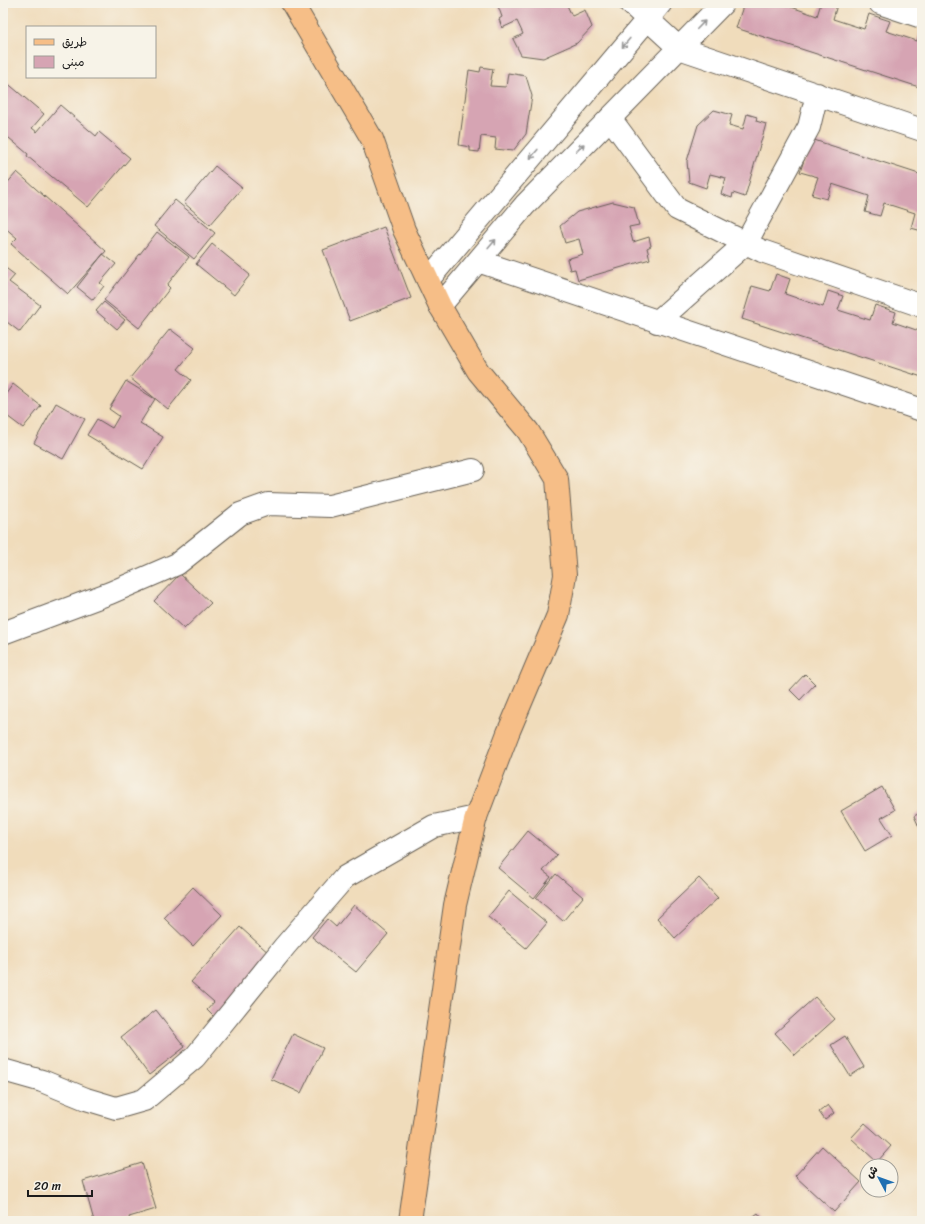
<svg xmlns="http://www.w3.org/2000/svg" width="925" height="1224" font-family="Sriracha,'Playpen Sans Arabic',sans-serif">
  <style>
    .building { fill: #d6a4b3 }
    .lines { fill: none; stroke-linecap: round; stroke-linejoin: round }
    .minor-casing { stroke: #665f54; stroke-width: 24 }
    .major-casing { stroke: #665f54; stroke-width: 24 }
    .minor { stroke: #fff; stroke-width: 22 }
    .major { stroke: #f6be87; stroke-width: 22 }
    .oneway { stroke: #999 }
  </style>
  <rect width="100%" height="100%" fill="#f7f3e8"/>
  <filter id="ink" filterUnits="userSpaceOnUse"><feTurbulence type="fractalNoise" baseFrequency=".025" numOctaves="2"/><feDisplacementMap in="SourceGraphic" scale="8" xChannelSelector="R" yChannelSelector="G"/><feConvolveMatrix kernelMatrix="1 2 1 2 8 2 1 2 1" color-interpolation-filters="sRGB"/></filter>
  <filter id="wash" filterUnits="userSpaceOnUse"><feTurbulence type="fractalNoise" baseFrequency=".012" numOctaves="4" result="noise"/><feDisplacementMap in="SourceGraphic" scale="16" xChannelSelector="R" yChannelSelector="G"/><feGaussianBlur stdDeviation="0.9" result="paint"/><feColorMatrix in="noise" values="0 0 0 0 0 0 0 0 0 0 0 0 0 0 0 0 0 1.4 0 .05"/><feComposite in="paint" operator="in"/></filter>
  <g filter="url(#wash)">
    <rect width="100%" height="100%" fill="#f0dcbb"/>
    <g id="blocks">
      <path class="building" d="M 505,3 L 566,3 L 572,16 L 585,10 L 592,27 L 577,43 L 543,58 L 521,55 L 513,39 L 523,34 L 517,21 L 502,28 L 499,19 L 502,17 L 498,6 Z
        M 744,3 L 780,3 L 817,16 L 821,3 L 830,3 L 837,5 L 833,19 L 864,29 L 869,14 L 890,21 L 886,31 L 917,41 L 922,27 L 922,88 L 736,28 Z
        M 481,67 L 493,69 L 490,86 L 506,87 L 508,73 L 526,76 L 532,96 L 526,134 L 513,151 L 495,149 L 496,138 L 481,136 L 479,152 L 470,151 L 470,147 L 459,145 L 469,70 L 480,72 Z
        M 5,81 L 44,114 L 32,128 L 37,132 L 60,105 L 96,136 L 99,132 L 130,158 L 88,207 L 27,156 L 28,154 L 3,133 L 3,83 Z
        M 714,110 L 732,115 L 729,125 L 743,129 L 747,114 L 757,117 L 756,121 L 766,124 L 745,197 L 733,193 L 732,198 L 721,194 L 726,178 L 710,174 L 706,188 L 689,182 L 687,161 L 698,125 Z
        M 811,139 L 922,175 L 922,231 L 911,228 L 915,213 L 884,203 L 880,216 L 865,212 L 869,196 L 832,184 L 827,199 L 812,195 L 818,177 L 800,172 Z
        M 215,166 L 242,188 L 210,225 L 184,203 Z
        M 17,172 L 106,251 L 68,294 L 11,244 L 17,238 L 3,226 L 3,188 Z
        M 175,200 L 215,233 L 194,259 L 154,226 Z
        M 613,202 L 634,207 L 639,225 L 629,227 L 633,242 L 649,237 L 651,246 L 647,248 L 650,259 L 578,280 L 575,269 L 570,270 L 567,259 L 583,254 L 579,239 L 565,243 L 560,226 L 577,212 Z
        M 384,227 L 411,298 L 350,321 L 323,250 Z
        M 157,232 L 189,257 L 167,285 L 170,288 L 139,328 L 104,300 Z
        M 212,244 L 250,275 L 234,295 L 196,264 Z
        M 103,254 L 116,264 L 100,283 L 104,286 L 93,300 L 77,287 Z
        M 3,266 L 15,275 L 9,282 L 40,305 L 20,332 L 3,319 Z
        M 776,274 L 790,279 L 785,294 L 823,307 L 828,291 L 843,296 L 838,310 L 870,320 L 875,305 L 896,312 L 893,322 L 922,332 L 922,377 L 742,319 L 752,286 L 770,291 Z
        M 104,302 L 125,320 L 117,329 L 96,311 Z
        M 170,329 L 195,348 L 178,369 L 191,380 L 168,409 L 130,378 Z
        M 126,381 L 155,399 L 140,423 L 163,437 L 143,469 L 87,435 L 97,419 L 112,428 L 119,416 L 109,409 Z
        M 13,384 L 41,406 L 23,428 L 3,413 L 3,398 Z
        M 56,403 L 85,419 L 63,459 L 34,443 Z
        M 180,574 L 211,603 L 184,629 L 154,601 Z
        M 805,674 L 815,684 L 800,700 L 790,690 Z
        M 882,787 L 895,810 L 881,818 L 892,835 L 865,851 L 841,811 Z
        M 922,812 L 922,833 L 914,816 Z
        M 528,831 L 557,855 L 543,871 L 551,877 L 534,898 L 498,868 Z
        M 556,874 L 583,897 L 563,921 L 536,898 Z
        M 699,878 L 718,898 L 675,938 L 657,918 Z
        M 193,887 L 222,915 L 193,946 L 164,918 Z
        M 509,891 L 547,923 L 526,948 L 488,917 Z
        M 354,905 L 388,934 L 356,972 L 312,937 L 327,919 L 336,927 Z
        M 240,927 L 271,955 L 216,1019 L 207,1010 L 214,1002 L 191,982 Z
        M 815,997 L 835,1019 L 795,1055 L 775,1033 Z
        M 156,1010 L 185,1047 L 149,1075 L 121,1037 Z
        M 293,1034 L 323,1048 L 301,1093 L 271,1079 Z
        M 845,1036 L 864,1067 L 850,1076 L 831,1045 Z
        M 828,1105 L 834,1113 L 825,1120 L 819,1112 Z
        M 865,1123 L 891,1146 L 877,1162 L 851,1138 Z
        M 822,1146 L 861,1182 L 834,1212 L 795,1176 Z
        M 142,1163 L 156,1209 L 129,1217 L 130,1221 L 94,1221 L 83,1181 Z
        M 758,1213 L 764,1221 L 747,1221 Z"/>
    </g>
  </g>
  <g filter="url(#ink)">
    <use href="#blocks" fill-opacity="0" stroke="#665f54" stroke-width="1"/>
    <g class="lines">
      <defs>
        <path id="minor" d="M 630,3 L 679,48 L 922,130
          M 880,3 L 922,17
          M 610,118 L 677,209 L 762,251 L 922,306
          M 478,261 L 922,410
          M 428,280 L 661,3
          M 440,306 L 525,205 L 723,3
          M 657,322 L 746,243 L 809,127 L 817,94
          M 3,633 L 110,593 L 177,564 L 240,514 L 268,504 L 330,506 L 473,470
          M 3,1070 L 42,1081 L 86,1099 L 116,1108 L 144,1100 L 195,1057 L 285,946 L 345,877 L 434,826 L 476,817"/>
        <path id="major" d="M 292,3 L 372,139 L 404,230 L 440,306 L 478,371 L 528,431 L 557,479 L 565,575 L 558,615 L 508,733 L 476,817 L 455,905 L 410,1221"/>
      </defs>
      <use href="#minor" class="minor-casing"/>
      <use href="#major" class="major-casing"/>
      <use href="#minor" class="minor"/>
      <use href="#major" class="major"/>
    </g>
    <defs><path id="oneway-shaft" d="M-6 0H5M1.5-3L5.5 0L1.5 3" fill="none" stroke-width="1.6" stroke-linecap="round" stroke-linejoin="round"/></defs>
    <g class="oneway">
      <use href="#oneway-shaft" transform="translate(701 25) rotate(-46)"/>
      <use href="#oneway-shaft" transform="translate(626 43) rotate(130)"/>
      <use href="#oneway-shaft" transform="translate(580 148) rotate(-46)"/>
      <use href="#oneway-shaft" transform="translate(534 154) rotate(130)"/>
      <use href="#oneway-shaft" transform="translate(492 244) rotate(-50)"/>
    </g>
  </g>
  <rect width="925" height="1224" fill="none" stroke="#f7f3e8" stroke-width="16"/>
  <rect x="26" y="26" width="130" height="52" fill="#f7f3e8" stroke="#9f9d96"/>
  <rect x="34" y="39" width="20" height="6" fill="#f6be87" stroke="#9f9d96"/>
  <text x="62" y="46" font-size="12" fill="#1c1c1c">طريق</text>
  <rect x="34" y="56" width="20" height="12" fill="#d6a4b3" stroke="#9f9d96"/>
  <text x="62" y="66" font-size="12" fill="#1c1c1c">مبنى</text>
  <g transform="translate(879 1178) rotate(311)"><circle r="19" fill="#f7f3e8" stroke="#9f9d96"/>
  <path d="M0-3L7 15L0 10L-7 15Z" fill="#1f6fb2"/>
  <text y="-6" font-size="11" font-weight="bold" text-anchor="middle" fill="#1c1c1c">ش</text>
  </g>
  <path d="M28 1190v6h64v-6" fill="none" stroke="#1c1c1c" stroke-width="2"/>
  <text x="34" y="1190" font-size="12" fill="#1c1c1c" stroke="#f7f3e8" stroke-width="3" paint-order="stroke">20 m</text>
</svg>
